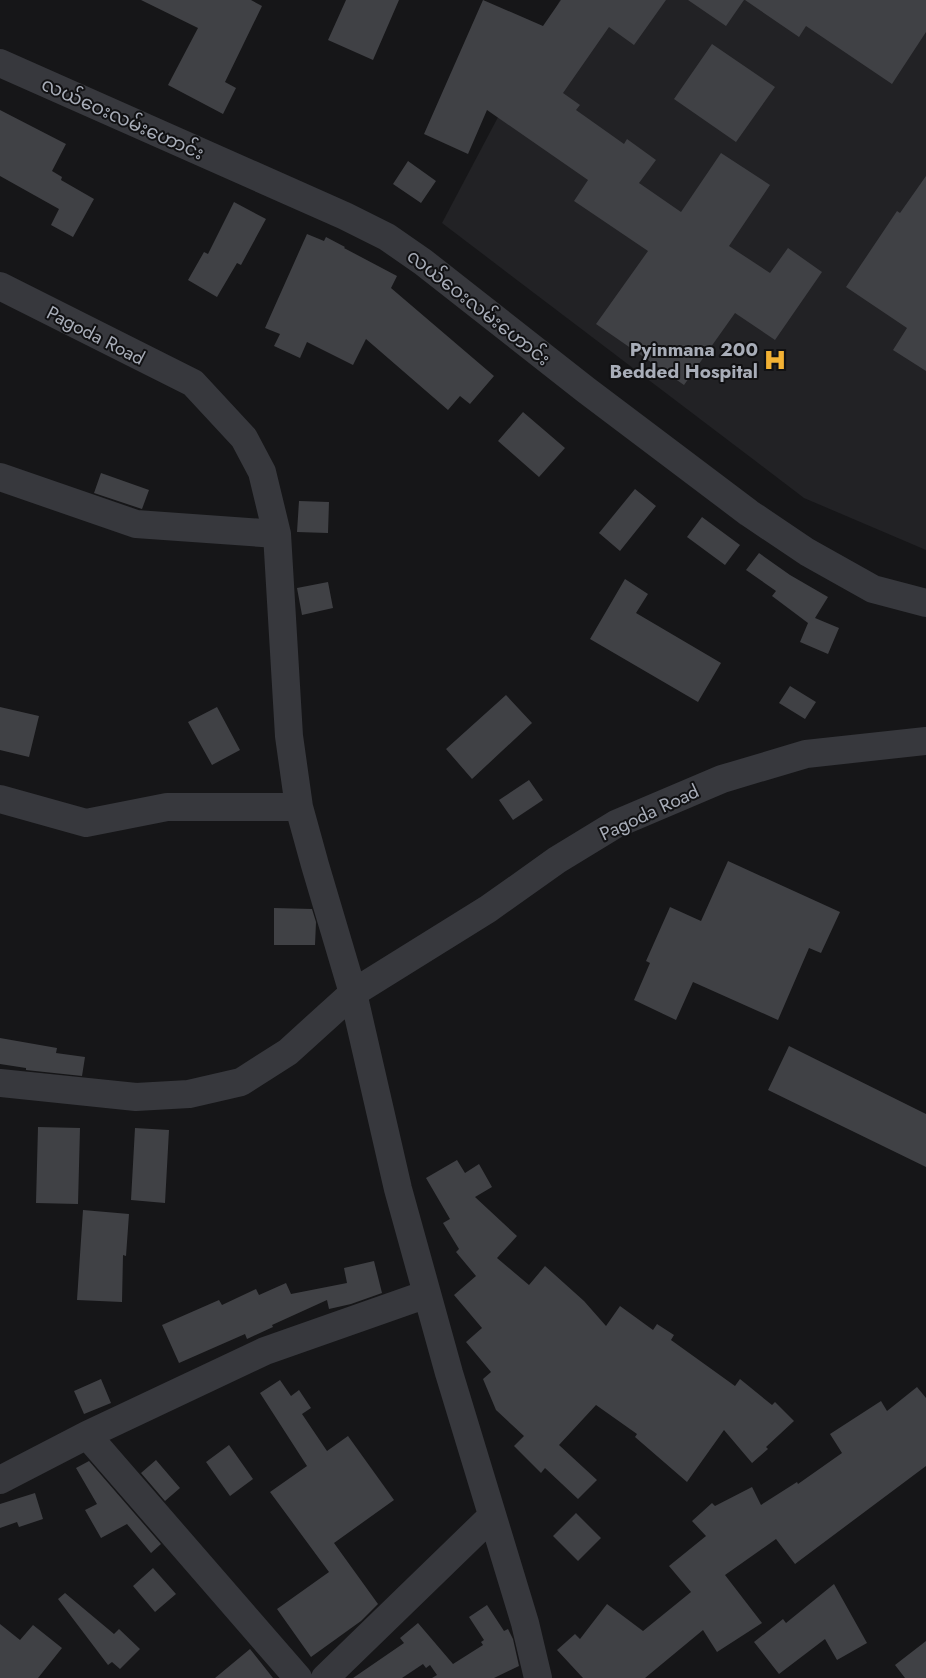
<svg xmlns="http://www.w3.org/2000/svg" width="926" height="1678" font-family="Jost,'Noto Sans Myanmar',sans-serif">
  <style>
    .built { fill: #222225 }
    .building { fill: #404145 }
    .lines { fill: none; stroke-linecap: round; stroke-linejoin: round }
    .minor { stroke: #37383d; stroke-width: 28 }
    .tertiary { stroke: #37383d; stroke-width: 28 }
    .labels { text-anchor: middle; stroke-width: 4; stroke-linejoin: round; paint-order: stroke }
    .street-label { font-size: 19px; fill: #a8adb8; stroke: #111113 }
    .poi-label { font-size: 19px; font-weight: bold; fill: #a8adb8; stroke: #111113; text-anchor: end }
  </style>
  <rect width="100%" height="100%" fill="#161618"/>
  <path class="built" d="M 560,0 L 926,0 L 926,550 L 804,498 L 442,223 Z"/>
  <path class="building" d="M 141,0 L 251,0 L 262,6 L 225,82 L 236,88 L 223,114 L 168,85 L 198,28 Z
    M 346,0 L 399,0 L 373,60 L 328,40 Z
    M 483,0 L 543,26 L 561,0 L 666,0 L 634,45 L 609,27 L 563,93 L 580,105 L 576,110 L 624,144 L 627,139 L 656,160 L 639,183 L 681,212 L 721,153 L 770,185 L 729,246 L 770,273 L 788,248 L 822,272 L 775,340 L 735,313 L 684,385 L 596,324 L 648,251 L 574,201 L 588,180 L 487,110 L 468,154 L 424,134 Z
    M 688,0 L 744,0 L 726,26 Z
    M 745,0 L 926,0 L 926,32 L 892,84 L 806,26 L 799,37 Z
    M 712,44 L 775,87 L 736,142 L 674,99 Z
    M 0,110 L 66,144 L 52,171 L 62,177 L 61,180 L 94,199 L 73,237 L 51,225 L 59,209 L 0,176 Z
    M 408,161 L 436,181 L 421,203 L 393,184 Z
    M 926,176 L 926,371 L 893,350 L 907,328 L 846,287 L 897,211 L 900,213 Z
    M 234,202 L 266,219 L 241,265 L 237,263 L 217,297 L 188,280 L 204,252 L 208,254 Z
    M 307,234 L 324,241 L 326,237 L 345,247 L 344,248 L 397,276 L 391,288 L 494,376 L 470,404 L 460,396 L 448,410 L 366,339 L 353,365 L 307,342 L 300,358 L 274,346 L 280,334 L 265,328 Z
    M 523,412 L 565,448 L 539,477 L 498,441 Z
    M 101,473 L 149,490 L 142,509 L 94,493 Z
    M 635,489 L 656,506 L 620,551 L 599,533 Z
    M 299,501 L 329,502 L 328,533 L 297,532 Z
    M 702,517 L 740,545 L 725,565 L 687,537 Z
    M 759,553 L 790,575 L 828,597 L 815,618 L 839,628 L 828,654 L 800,642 L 808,623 L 772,596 L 776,591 L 746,570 Z
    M 625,579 L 648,594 L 636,613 L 721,663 L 698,702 L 590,639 Z
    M 328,582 L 333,608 L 302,615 L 297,588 Z
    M 790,686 L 816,702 L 805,719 L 779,703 Z
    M 506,695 L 532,723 L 472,779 L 446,749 Z
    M 0,707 L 39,716 L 29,757 L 0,750 Z
    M 217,707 L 240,750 L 212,765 L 188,722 Z
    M 529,780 L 543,800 L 513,820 L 499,800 Z
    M 728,861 L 840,912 L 821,953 L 809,948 L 778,1020 L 693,982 L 676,1020 L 634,1000 L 650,963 L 646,961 L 670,907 L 701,921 Z
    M 274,908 L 312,909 L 316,922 L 315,945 L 274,945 Z
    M 0,1038 L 57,1048 L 56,1053 L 85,1057 L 82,1076 L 26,1070 L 26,1068 L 0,1064 Z
    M 789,1046 L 926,1114 L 926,1167 L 768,1090 Z
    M 38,1127 L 80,1128 L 78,1204 L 36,1203 Z
    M 135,1128 L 169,1130 L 165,1203 L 131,1200 Z
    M 457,1160 L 465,1173 L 479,1164 L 492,1187 L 475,1197 L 517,1236 L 497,1258 L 529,1285 L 545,1266 L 584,1301 L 606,1326 L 620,1306 L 653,1330 L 657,1324 L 674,1335 L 671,1340 L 735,1386 L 740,1379 L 772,1405 L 775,1402 L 794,1421 L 766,1447 L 768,1449 L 752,1463 L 724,1430 L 687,1482 L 635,1437 L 637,1434 L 596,1405 L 559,1445 L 597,1480 L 578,1499 L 545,1468 L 541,1473 L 514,1446 L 524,1436 L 496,1410 L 483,1379 L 491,1372 L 466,1342 L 482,1328 L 454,1295 L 476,1276 L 456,1252 L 459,1249 L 443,1223 L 450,1219 L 426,1178 Z
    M 83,1210 L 129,1214 L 126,1256 L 123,1255 L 122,1302 L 77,1300 Z
    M 374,1261 L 382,1293 L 351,1304 L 329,1309 L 327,1300 L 272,1325 L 273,1327 L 247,1339 L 245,1334 L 179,1363 L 162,1325 L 219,1300 L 222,1305 L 256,1289 L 259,1295 L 286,1283 L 291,1294 L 347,1283 L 344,1268 Z
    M 101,1379 L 111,1403 L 84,1414 L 74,1391 Z
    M 280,1380 L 291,1396 L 299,1390 L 311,1408 L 302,1414 L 327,1451 L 348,1436 L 394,1500 L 334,1543 L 378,1604 L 361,1621 L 311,1657 L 277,1609 L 329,1572 L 270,1492 L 307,1466 L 260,1393 Z
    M 917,1387 L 926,1398 L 926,1466 L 795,1564 L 776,1539 L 725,1575 L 762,1623 L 717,1652 L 703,1630 L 645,1678 L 583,1678 L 557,1650 L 575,1634 L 580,1639 L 607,1604 L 643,1631 L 691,1592 L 669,1566 L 706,1536 L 692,1521 L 712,1503 L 715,1506 L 752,1487 L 761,1505 L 797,1482 L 798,1484 L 842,1453 L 830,1434 L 881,1401 L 887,1411 Z
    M 229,1445 L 253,1479 L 230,1496 L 206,1462 Z
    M 156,1460 L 180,1488 L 165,1501 L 141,1473 Z
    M 89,1461 L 161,1544 L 151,1553 L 127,1524 L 101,1538 L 85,1510 L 97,1504 L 76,1468 Z
    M 35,1493 L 43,1519 L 19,1527 L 17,1522 L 0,1528 L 0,1504 Z
    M 576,1513 L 601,1538 L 578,1561 L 553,1536 Z
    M 153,1568 L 176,1594 L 155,1612 L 133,1586 Z
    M 834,1584 L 867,1643 L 837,1660 L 825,1639 L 779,1674 L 754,1642 L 783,1619 L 786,1623 Z
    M 65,1593 L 114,1634 L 119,1629 L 140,1649 L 120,1669 L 112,1662 L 108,1665 L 58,1599 Z
    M 487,1605 L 504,1631 L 508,1629 L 513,1639 L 519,1666 L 494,1678 L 432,1678 L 437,1675 L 430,1665 L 426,1668 L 423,1664 L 402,1678 L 353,1678 L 404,1643 L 400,1638 L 418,1623 L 453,1664 L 483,1645 L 481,1642 L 484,1640 L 469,1617 Z
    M 0,1624 L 20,1640 L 33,1625 L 62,1648 L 38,1678 L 0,1678 Z
    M 926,1641 L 926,1678 L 905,1678 L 895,1665 Z
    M 250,1649 L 273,1678 L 215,1678 Z"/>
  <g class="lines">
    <path class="minor" d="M 0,286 L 193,383 L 244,438 L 262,472 L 277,534
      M 0,477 L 136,524 L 277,534 L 289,736 L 299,807 L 315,865 L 353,993 L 398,1189 L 449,1373 L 525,1623 L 538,1678
      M 0,799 L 86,823 L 167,807 L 299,807
      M 0,1083 L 136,1097 L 189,1094 L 241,1082 L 288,1052 L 353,993 L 488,909 L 557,860 L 616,824 L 722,779 L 806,754 L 926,741
      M 87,1435 L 298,1678
      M 0,1480 L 87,1435 L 265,1351 L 427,1294
      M 325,1678 L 492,1516"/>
    <path class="tertiary" d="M 0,63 L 345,216 L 387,237 L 423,262 L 586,390 L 749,513 L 807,552 L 873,589 L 926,603"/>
  </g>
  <defs>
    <symbol id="hospital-bare" viewBox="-9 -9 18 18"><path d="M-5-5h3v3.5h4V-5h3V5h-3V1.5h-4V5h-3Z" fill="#f2b134" stroke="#111113" stroke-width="2.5" paint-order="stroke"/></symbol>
  </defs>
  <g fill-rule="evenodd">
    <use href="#hospital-bare" x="759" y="344" width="32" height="32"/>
  </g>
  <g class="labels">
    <g class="street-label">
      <text transform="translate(123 118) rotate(24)" y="7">လယ်ဝေးလမ်းဟောင်း</text>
      <text transform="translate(479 307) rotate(38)" y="7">လယ်ဝေးလမ်းဟောင်း</text>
      <text transform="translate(96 335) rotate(27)" y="7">Pagoda Road</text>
      <text transform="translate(649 812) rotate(-25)" y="7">Pagoda Road</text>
    </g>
    <g class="poi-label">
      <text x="758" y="356">Pyinmana 200<tspan x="758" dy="22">Bedded Hospital</tspan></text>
    </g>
  </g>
</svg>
